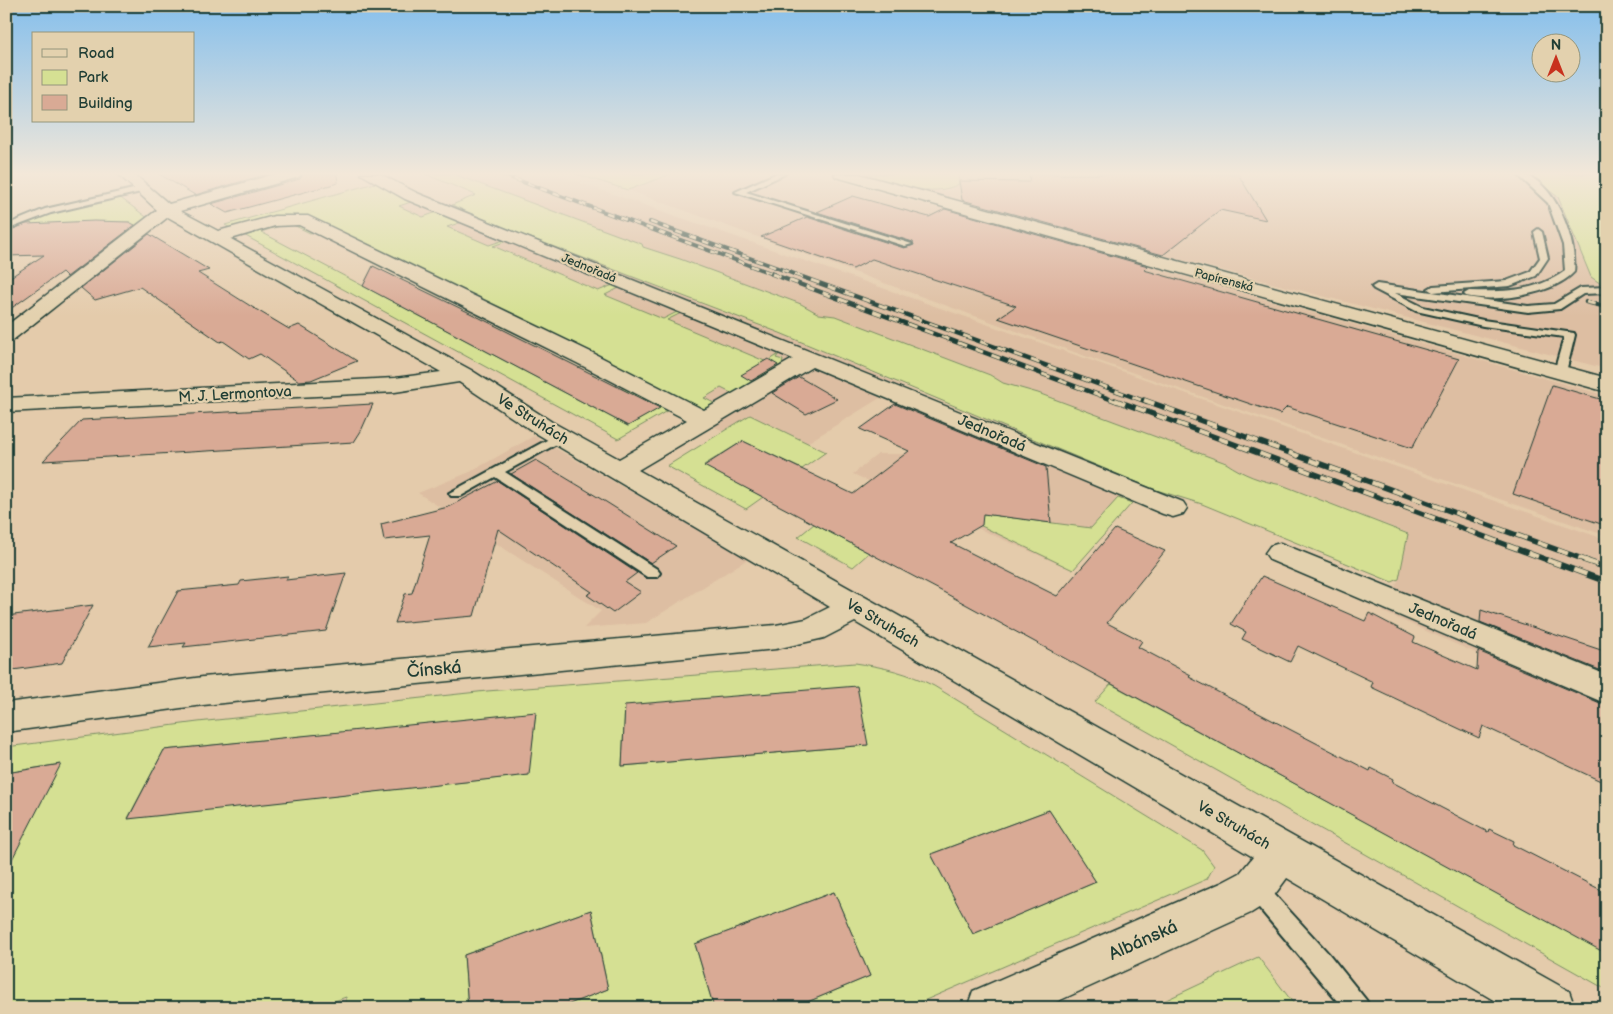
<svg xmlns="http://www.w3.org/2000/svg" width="1613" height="1014" font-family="'Balsamiq Sans',sans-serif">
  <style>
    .built { fill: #ddbea2 }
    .green { fill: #d5e093; stroke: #7a8e64; fill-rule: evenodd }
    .building { fill: #d9aa95; stroke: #1f3d34 }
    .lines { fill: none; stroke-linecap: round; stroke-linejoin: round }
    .service-casing { stroke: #1f3d34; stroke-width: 4 }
    .minor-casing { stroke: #1f3d34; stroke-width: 3 }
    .tertiary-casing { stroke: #1f3d34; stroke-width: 3 }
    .service { fill: #e3d1ae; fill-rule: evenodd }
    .minor { fill: #e3d1ae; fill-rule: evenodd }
    .tertiary { fill: #e3d1ae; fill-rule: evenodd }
    .rail-far3-casing { stroke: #1f3d34; stroke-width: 4 }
    .rail-far2-casing { stroke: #1f3d34; stroke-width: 4.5 }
    .rail-far1-casing { stroke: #1f3d34; stroke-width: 5.5 }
    .rail-casing { stroke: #1f3d34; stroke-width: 6 }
    .rail-far3 { stroke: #e3d1ae; stroke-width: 2.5; stroke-dasharray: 7; stroke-linecap: butt }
    .rail-far2 { stroke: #e3d1ae; stroke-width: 3; stroke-dasharray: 9; stroke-linecap: butt }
    .rail-far1 { stroke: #e3d1ae; stroke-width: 4; stroke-dasharray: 11; stroke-linecap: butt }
    .rail { stroke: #e3d1ae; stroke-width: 4.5; stroke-dasharray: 14; stroke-linecap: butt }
    .labels { text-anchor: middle; stroke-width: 4.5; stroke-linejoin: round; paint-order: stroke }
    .far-street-label { font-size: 12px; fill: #1f3d34; stroke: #e3d1ae }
    .street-label { font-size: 15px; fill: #1f3d34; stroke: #e3d1ae }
    .near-street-label { font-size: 18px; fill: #1f3d34; stroke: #e3d1ae }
  </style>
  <rect width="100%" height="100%" fill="#e4cbab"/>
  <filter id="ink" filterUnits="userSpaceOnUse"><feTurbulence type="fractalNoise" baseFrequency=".02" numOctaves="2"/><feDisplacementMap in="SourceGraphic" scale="10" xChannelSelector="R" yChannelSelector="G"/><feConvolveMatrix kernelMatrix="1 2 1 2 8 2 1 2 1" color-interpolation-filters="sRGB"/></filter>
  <g filter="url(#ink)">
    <path class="built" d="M 453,174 L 555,174 L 1607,540 L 1607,711 L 1383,612 L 1399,579 L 1408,533 L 1282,485 L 1260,481 L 1241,473 L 1226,463 L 1038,393 L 1003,383 L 990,375 L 835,316 L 819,314 L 801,304 L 680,259 L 668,256 Z
      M 671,174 L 812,174 L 1002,225 L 1607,396 L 1607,536 L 1099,361 L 628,190 Z
      M 958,174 L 1607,174 L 1607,369 L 1163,255 L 927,191 L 947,191 L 959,184 Z
      M 386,179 L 452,205 L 497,225 L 780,333 L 901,385 L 807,443 L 750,415 L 724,431 L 672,408 L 722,370 L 324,197 Z
      M 965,412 L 989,422 L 1153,489 L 1132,503 L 1073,570 L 853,474 L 878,454 L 908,454 Z
      M 534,436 L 748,559 L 646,623 L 584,628 L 601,611 L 418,493 L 470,472 Z"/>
    <path class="green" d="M 425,174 L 453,174 L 642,244 L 643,247 L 680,259 L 801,304 L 819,314 L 835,316 L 990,375 L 1003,383 L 1038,393 L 1226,463 C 1244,475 1260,481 1282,485 L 1408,534 L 1399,579 L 1392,582 L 1202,504 L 1153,489 L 780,333 L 497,225 L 452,205 L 476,195 Z
      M 576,174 L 671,174 L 628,190 Z
      M 866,174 L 958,174 L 959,184 C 930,199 896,183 866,174 Z
      M 1527,174 L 1607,174 L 1607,288 L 1591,277 L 1558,197 Z
      M 375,183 L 621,287 L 605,295 L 663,319 L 679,311 L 683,312 L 667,320 L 767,362 L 779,354 L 776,358 L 783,360 L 782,364 L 733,394 L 721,388 L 704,398 L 716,404 L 706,410 L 308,218 L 280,217 L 232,229 L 225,225 ZM 414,201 L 437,212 L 423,217 L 399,206 ZM 462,222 L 504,239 L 504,240 L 489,245 L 447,227 ZM 507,241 L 612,285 L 613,285 L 598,291 L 493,246 Z
      M 118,196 L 149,219 L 118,242 L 101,243 L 130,222 L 91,223 L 6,237 L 6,231 C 41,213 80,205 118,196 Z
      M 289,221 L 315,232 L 310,233 L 289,223 L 261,232 L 628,426 L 659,408 L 621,389 L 626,386 L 672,408 L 618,439 L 242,234 Z
      M 750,415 L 826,452 L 802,469 L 743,441 L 704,465 L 763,497 L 746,509 L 667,466 Z
      M 1118,498 L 1132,503 L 1073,570 L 946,509 L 1091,528 Z
      M 814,524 L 869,553 L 853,567 L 798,537 Z
      M 855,663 C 884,667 908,673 934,686 L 1202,850 L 1214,866 L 1207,879 L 907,1008 L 793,1008 L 870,976 L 834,892 L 695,944 L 714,1008 L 559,1008 L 608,989 L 591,910 L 464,955 L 468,1008 L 346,1008 L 346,997 L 315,1008 L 6,1008 L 6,836 L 25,833 L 60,764 L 6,773 L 6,747 L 198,722 L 487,691 ZM 625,705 L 867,745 L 622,766 ZM 536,713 L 528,775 L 128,818 L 164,750 ZM 1049,810 L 1096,882 L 973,934 L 931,854 Z
      M 1111,684 L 1607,953 L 1607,990 L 1095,702 Z
      M 1258,957 L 1297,1008 L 1149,1008 Z"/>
    <path class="building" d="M 159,174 L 267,174 L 195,195 Z
      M 303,174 L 337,174 L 338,183 L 227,213 L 211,204 L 300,179 Z
      M 1030,174 L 1238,174 L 1266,220 L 1220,210 L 1163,255 L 962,200 L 959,181 L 1029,182 Z
      M 853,196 L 929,217 L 945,209 L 1148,266 L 1144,270 L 1459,359 L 1412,448 L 1287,407 L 1280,414 L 998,318 L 1016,306 L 872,259 L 853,269 L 761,237 L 807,217 L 904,248 L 914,245 L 913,242 L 817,212 Z
      M 94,221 L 129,222 L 135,225 L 67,277 L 62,272 L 6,312 L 6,280 L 44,255 L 6,256 L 6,232 L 26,224 Z
      M 149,234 L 209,270 L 198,273 L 252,307 L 289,329 L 299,325 L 357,361 L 311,380 L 299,381 L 260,354 L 249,359 L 223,341 L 220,342 L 140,287 L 95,300 L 81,288 Z
      M 373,266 L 470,313 L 660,408 L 628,426 L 363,286 Z
      M 768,359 L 778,365 L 751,381 L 741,375 Z
      M 799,377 L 837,399 L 806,414 L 772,393 Z
      M 1552,385 L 1607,401 L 1607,526 L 1513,494 Z
      M 373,404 L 361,431 L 354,442 L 43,461 L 82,420 Z
      M 895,404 L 1046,467 L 1051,523 L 983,514 L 982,525 L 951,543 L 1057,596 L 1115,529 L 1165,551 L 1107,623 L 1142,641 L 1138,647 L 1191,675 L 1189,677 L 1370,771 L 1371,768 L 1393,779 L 1392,782 L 1488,832 L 1489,829 L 1514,841 L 1513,845 L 1607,893 L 1607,954 L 945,593 L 704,466 L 743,441 L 853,494 L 909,451 L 860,429 Z
      M 536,460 L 606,502 L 676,546 L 651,563 L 511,474 Z
      M 498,481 L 637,573 L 625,582 L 641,592 L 613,613 L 587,595 L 592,592 L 498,529 L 474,616 L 395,623 L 405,594 L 412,593 L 430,535 L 384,540 L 381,524 L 448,507 Z
      M 346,573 L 326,631 L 183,647 L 186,643 L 148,647 L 178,591 L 239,585 L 241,581 L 288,576 L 286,580 Z
      M 1262,576 L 1365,621 L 1369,613 L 1415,637 L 1413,642 L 1477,670 L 1478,651 L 1607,706 L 1607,784 L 1483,726 L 1479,738 L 1371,687 L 1373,682 L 1298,646 L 1290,662 L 1242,639 L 1246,632 L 1231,624 Z
      M 93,605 L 62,663 L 6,671 L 6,616 Z
      M 1481,610 L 1607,652 L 1607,673 L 1480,622 Z
      M 857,686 L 868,745 L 622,766 L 625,705 Z
      M 536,712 L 529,775 L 128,819 L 164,750 Z
      M 61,764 L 6,871 L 6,773 Z
      M 1049,810 L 1096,882 L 973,934 L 931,854 Z
      M 834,892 L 870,976 L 793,1008 L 714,1008 L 695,944 Z
      M 591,910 L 608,989 L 559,1008 L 468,1008 L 464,955 Z"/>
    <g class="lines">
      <defs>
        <path id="service" d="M 775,174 L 785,174 L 746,192 L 912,244 L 905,246 L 735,192 Z
          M 1517,174 C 1553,174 1578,241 1574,272 C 1553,295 1495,303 1466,296 L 1464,294 L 1469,291 C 1503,292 1536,292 1565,271 L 1563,245 L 1548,203 Z
          M 142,187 L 145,187 L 145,191 L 51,213 L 6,230 L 6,225 L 45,209 Z
          M 1538,229 L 1542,232 L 1548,258 L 1536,276 L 1510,286 L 1433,292 L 1428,289 L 1433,286 L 1506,281 L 1530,272 L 1540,258 L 1534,232 Z
          M 1377,284 L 1528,306 L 1554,304 L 1581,288 L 1607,287 L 1607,293 L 1583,294 L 1560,309 L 1528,312 L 1395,293 L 1423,307 L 1483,320 L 1574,333 L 1575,335 L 1566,372 L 1560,375 L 1554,372 L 1564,337 L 1483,326 L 1416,311 L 1374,289 L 1372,287 Z
          M 560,433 L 564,434 L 566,437 L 564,440 L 505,472 L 657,569 L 660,573 L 657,577 L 647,577 L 495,477 L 461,496 L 451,496 L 449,493 Z
          M 1256,879 L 1263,882 L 1329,954 L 1366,1000 L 1370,1008 L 1343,1008 L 1249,896 L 1245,889 L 1249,882 Z"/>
        <path id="minor" d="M 118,174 L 134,174 L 169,204 L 275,174 L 301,174 L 299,177 L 180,211 L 218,231 L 274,216 L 308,216 L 593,353 L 704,410 L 793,359 L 405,199 L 361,174 L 380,174 L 417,193 L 1183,502 L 1187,508 L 1183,514 L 1173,517 L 1163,514 L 812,367 L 638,470 L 1569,991 L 1575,1008 L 1507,1008 L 1287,878 L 1270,901 L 1251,913 L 1043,1008 L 967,1008 L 973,991 L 1221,883 L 1240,873 L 1253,857 L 855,622 L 824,638 L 776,649 L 203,705 L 6,732 L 6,703 L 203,677 L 776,625 L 806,619 L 830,607 L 534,432 L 459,382 L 395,392 L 6,412 L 6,398 L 395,378 L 441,372 L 168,217 L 13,340 L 6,342 L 6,326 L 157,210 ZM 299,225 L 577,363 L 687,420 L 619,459 L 552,422 L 471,370 L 231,239 L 275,226 Z
          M 1280,543 L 1607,675 L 1607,704 L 1270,560 L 1265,553 L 1270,546 Z"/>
        <path id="tertiary" d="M 834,174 L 859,174 L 1607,378 L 1607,392 L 836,177 Z"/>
      </defs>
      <use href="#service" class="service-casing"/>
      <use href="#minor" class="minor-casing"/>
      <use href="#tertiary" class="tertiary-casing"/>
      <use href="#service" class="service"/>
      <use href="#minor" class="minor"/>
      <use href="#tertiary" class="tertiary"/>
      <defs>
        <path id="rail-far3" d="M 501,174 L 776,275
          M 650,222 L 797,275"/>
        <path id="rail-far2" d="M 772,274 L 1118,402
          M 794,274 L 1147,402
          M 1586,302 L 1607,307"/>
        <path id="rail-far1" d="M 1115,400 L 1550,561
          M 1144,400 L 1588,561"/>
        <path id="rail" d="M 1547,560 L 1607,582
          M 1584,560 L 1607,568"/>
      </defs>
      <use href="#rail-far3" class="rail-far3-casing"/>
      <use href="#rail-far2" class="rail-far2-casing"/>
      <use href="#rail-far1" class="rail-far1-casing"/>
      <use href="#rail" class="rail-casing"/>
      <use href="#rail-far3" class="rail-far3"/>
      <use href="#rail-far2" class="rail-far2"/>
      <use href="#rail-far1" class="rail-far1"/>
      <use href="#rail" class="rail"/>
    </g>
  </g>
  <linearGradient id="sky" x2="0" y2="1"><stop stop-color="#85bfec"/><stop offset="0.55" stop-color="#f3e8d9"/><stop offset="1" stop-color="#f3e8d9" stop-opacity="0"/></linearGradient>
  <rect width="1613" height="316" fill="url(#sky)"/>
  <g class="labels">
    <g class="far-street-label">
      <text transform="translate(589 268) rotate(22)" y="4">Jednořadá</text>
      <text transform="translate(1224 280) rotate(15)" y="4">Papírenská</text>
    </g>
    <g class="street-label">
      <text transform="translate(235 394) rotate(-3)" y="5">M. J. Lermontova</text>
      <text transform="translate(533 419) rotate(32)" y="5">Ve Struhách</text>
      <text transform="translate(992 433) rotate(23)" y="5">Jednořadá</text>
      <text transform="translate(1443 621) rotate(23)" y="5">Jednořadá</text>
      <text transform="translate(883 623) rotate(30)" y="5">Ve Struhách</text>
      <text transform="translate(1234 825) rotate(30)" y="5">Ve Struhách</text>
    </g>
    <g class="near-street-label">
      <text transform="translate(434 669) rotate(-5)" y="6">Čínská</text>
      <text transform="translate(1143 940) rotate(-24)" y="6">Albánská</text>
    </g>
  </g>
  <rect width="1613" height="1014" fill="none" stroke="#e3d1ae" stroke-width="25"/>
  <rect x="12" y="12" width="1588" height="989" fill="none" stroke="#1f3d34" stroke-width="2" filter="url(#ink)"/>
  <rect x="32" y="32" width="162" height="90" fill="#e3d1ae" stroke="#95967d"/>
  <rect x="42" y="49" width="25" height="8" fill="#e3d1ae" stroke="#95967d"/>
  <text x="78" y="58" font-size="15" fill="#1f3d34">Road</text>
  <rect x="42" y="70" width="25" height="15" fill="#d5e093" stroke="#95967d"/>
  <text x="78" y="82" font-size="15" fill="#1f3d34">Park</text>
  <rect x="42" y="95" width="25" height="15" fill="#d9aa95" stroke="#95967d"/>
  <text x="78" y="108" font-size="15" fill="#1f3d34">Building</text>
  <g transform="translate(1556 58)"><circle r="24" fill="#e3d1ae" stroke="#95967d"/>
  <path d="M0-4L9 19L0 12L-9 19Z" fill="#c8321e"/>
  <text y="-8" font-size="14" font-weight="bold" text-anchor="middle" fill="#1f3d34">N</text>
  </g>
</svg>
